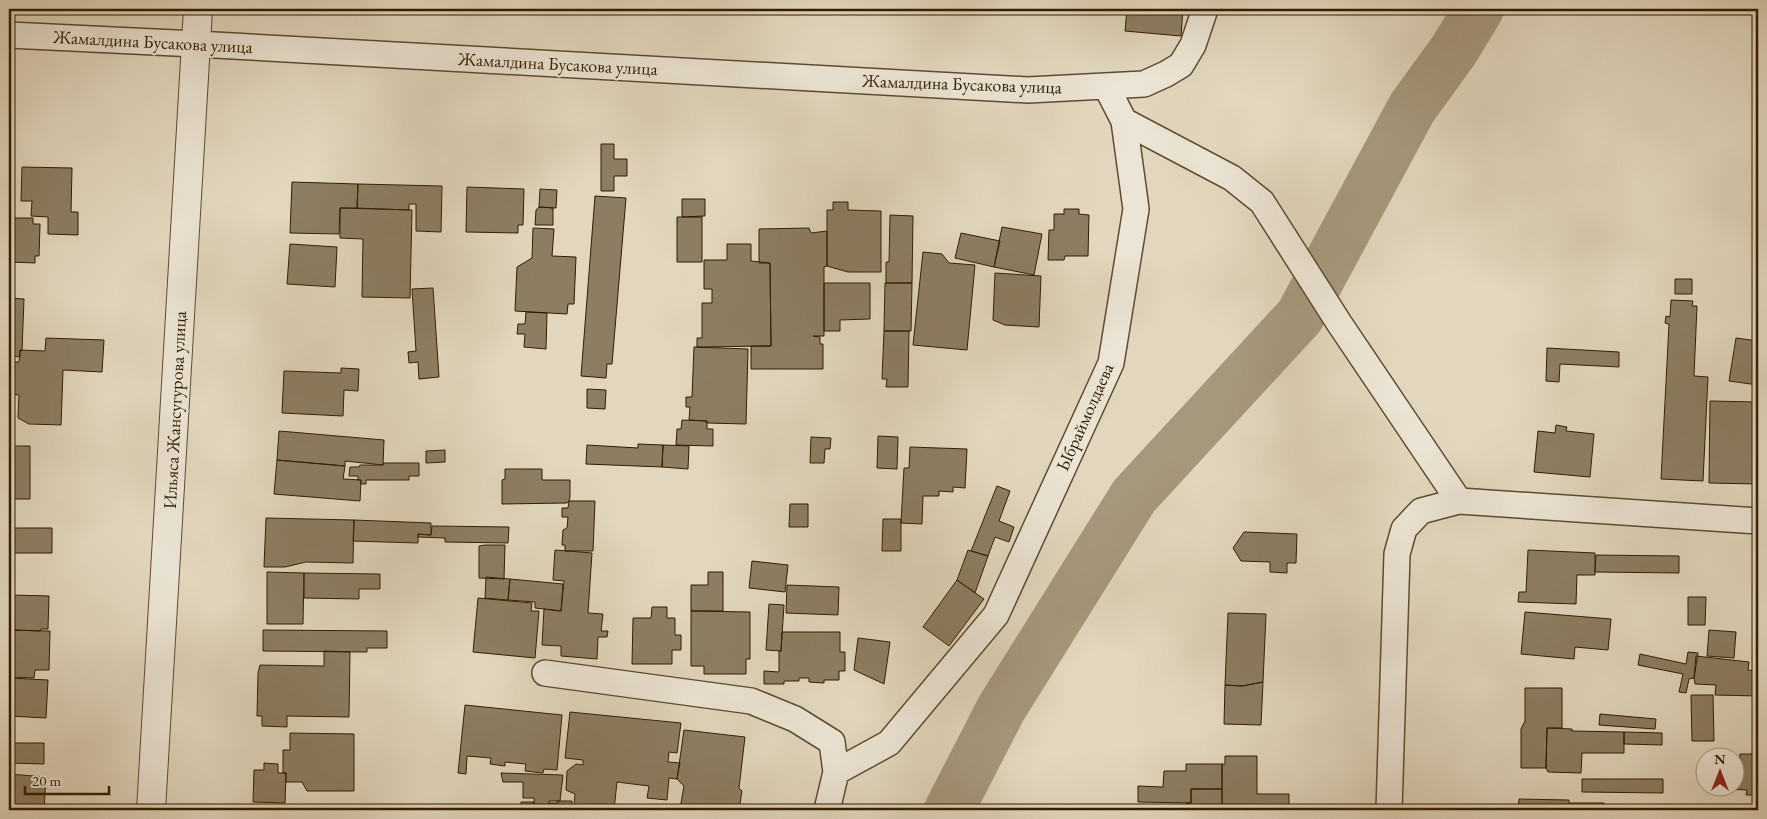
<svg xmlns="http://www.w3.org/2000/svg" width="1767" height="819" font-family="'EB Garamond',serif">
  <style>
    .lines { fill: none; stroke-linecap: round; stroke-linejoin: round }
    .river { stroke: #a6987d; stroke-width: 50 }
    .building { fill: #8d7e63; stroke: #311d00 }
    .minor-casing { stroke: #5d4c30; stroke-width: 28 }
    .tertiary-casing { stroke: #5d4c30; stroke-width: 30 }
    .minor { stroke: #ece5d5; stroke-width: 25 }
    .tertiary { stroke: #ece5d5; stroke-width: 28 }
    .labels { text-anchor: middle; stroke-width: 4.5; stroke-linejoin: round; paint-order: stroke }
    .street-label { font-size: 18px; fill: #311d00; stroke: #ece5d5 }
  </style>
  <rect width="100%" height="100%" fill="#e2d7be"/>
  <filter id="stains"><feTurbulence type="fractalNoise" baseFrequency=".004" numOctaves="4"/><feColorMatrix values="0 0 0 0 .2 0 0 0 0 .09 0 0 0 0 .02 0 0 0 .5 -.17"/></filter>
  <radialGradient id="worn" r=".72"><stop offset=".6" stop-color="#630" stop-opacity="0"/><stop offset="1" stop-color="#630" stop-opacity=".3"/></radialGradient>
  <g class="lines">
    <path class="river" d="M 949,810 L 1001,709 L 1134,496 L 1300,316 L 1412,108 L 1454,50 L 1479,9"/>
  </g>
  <path class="building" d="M 1101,9 L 1127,9 L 1127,11 Z
    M 1127,9 L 1183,9 L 1181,36 L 1125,31 Z
    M 601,144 L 614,144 L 614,159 L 627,159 L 627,176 L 614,176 L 614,191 L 601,191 Z
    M 9,166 L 14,166 L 13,223 L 14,224 L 15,218 L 33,218 L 33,224 L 40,224 L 39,256 L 35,256 L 35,263 L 9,262 Z
    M 22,167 L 72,168 L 71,212 L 78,212 L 78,235 L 48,234 L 48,217 L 31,216 L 32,201 L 21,201 Z
    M 292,182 L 358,184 L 357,208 L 340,208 L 339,234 L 290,233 Z
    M 358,184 L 442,186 L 441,232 L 416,231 L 416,204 L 409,204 L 409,210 L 357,208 Z
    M 467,187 L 524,189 L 523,225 L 518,225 L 518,233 L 466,232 Z
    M 540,189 L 557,190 L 556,208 L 539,207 Z
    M 595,196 L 626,198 L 612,364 L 607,364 L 606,378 L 581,376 Z
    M 682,199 L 705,199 L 705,216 L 682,217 Z
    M 833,202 L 848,202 L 848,210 L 881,211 L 881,272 L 848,272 L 827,266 L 827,210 L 833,210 Z
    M 539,207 L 553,208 L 553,225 L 535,225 L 536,210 Z
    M 340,208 L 412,210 L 410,298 L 362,297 L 363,239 L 340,238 Z
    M 1064,209 L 1079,209 L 1079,214 L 1089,215 L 1088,256 L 1065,256 L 1064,260 L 1048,260 L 1049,230 L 1054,230 L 1054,214 L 1064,214 Z
    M 890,215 L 913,216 L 912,283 L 886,283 L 886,262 L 889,262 Z
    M 677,217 L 702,217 L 702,262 L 677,262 Z
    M 1002,227 L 1042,234 L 1034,275 L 994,267 Z
    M 533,228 L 554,229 L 552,256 L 576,257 L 574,304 L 568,304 L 567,314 L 515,311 L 517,267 L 532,258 Z
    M 809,228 L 811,233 L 827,231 L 827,266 L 824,267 L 824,336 L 813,336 L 820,337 L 820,344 L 823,344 L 823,369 L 751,369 L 751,346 L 771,346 L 770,263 L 759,263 L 759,229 Z
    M 961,233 L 1000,241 L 994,267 L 955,258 Z
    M 290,244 L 337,247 L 335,287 L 287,284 Z
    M 727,244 L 751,244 L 751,261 L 770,263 L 771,346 L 697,347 L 697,338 L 702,338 L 702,303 L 712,303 L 712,289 L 704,289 L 704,260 L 727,260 Z
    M 923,252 L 942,254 L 949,263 L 975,265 L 967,350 L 913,345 Z
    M 995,273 L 1041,276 L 1039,327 L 1005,325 L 993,320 Z
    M 1675,279 L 1692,279 L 1692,294 L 1675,294 Z
    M 824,283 L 870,283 L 870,319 L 840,320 L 840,331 L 824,331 Z
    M 885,283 L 912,283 L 911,331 L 884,331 Z
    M 433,288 L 439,377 L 419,379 L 418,362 L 409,363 L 408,352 L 416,351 L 412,289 Z
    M 9,298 L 24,299 L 22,351 L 20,350 L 20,357 L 9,356 Z
    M 1671,300 L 1693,301 L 1692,306 L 1697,306 L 1694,376 L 1708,377 L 1703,481 L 1661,479 L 1669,324 L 1665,323 L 1666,316 L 1670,317 Z
    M 526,312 L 547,313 L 546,349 L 524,347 L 525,334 L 517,334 L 518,324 L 525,324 Z
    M 884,331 L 909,331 L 908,387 L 886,387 L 887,379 L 882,379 Z
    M 46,338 L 104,340 L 102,372 L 63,370 L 61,425 L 29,424 L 18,418 L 19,395 L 10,394 L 9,367 L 10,367 L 11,362 L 19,362 L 20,350 L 45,351 Z
    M 1736,338 L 1758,341 L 1756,368 L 1758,368 L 1758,385 L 1729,381 Z
    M 694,347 L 748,349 L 746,424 L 707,423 L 707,421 L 689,420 L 690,407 L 686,407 L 686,397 L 692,397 Z
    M 1547,348 L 1619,352 L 1619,367 L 1560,364 L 1559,382 L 1546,381 Z
    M 341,368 L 359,369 L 358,391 L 344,390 L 343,416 L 282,413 L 284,371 L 341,373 Z
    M 587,389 L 606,390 L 605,409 L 587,408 Z
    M 1710,401 L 1758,402 L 1756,484 L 1709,483 Z
    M 682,420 L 707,421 L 707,429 L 713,429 L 713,446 L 676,445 L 677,429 L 681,429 Z
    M 1556,425 L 1567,427 L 1566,431 L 1594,434 L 1590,477 L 1534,472 L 1538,431 L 1555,433 Z
    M 279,431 L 384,440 L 383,465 L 345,461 L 345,466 L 277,460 Z
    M 1757,435 L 1758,435 L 1758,485 L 1756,484 Z
    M 878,436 L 898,437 L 897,469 L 877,468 Z
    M 811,437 L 831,438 L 830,449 L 825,449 L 824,463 L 810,463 Z
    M 638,444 L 663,445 L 662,467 L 586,464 L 587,445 L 638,448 Z
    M 663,445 L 689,446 L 688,469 L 662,467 Z
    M 9,446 L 30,446 L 30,499 L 9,499 Z
    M 910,447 L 967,449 L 965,488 L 953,487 L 953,492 L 939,491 L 939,496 L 923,496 L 922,524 L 901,523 L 904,468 L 909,468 Z
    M 445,450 L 445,462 L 426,463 L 426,451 Z
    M 277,460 L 345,466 L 343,479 L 361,480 L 360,501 L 274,494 Z
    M 383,463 L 419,463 L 419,476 L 409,476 L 409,480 L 366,480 L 366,484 L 361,484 L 361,480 L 358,480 L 358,476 L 349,476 L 350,467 L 359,467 L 360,465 L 383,465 Z
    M 505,469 L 542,469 L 542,480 L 570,480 L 570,497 L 569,501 L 567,503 L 502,504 L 502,480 L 505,479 Z
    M 997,486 L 1010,491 L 999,521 L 1014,527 L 1009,542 L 995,537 L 988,556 L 971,551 Z
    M 569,501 L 595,501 L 593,551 L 565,551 L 565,545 L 562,545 L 563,530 L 567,528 L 568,517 L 562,517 L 562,508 L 568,508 Z
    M 790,504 L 808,504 L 808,527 L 789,527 Z
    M 266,518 L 354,520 L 353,563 L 306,562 L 285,567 L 264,567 Z
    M 883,519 L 901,519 L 901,551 L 882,551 Z
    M 354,520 L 431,523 L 431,535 L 418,534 L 418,543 L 353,541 Z
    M 432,526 L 509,527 L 508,543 L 445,542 L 445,538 L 418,537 L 418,534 L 431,535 Z
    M 9,528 L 52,528 L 52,553 L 9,553 Z
    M 1244,532 L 1297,534 L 1296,563 L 1287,563 L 1287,573 L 1270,572 L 1270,562 L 1241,561 L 1233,548 Z
    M 485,545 L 505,545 L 504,579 L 479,578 L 479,546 Z
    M 555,550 L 592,553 L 588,613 L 603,614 L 601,631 L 608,631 L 607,637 L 598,637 L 597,659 L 561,656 L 561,646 L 542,645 L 544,609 L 561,611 L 564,581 L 553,580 Z
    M 968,550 L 988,556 L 975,593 L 957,580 Z
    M 1528,550 L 1595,553 L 1595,575 L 1577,575 L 1576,604 L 1518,602 L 1519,592 L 1526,592 Z
    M 1596,555 L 1679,556 L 1679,573 L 1595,572 Z
    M 752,561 L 788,565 L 785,592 L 749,588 Z
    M 267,572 L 304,573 L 303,624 L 267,624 Z
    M 708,572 L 723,572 L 723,611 L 691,611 L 691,585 L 708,585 Z
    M 304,573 L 380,574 L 380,589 L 359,589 L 359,599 L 304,598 Z
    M 486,577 L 510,579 L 508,600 L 485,598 Z
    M 510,579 L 563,584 L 561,611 L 535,608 L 535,602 L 508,600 Z
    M 957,580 L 984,599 L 949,646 L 923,627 Z
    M 787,585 L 839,587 L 838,615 L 786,613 Z
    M 12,595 L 49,596 L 48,629 L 41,629 L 40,631 L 13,630 L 11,626 Z
    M 1688,597 L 1706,597 L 1705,625 L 1688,625 Z
    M 478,598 L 532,603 L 531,611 L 539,611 L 535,658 L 473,652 Z
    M 769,604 L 784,605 L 781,651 L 766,650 Z
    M 652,607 L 667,607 L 667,618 L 675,618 L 675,635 L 681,635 L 681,650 L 672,650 L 672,664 L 632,664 L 633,618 L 651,618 Z
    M 691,611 L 750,612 L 750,659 L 746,659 L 746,674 L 704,674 L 704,666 L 691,666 Z
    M 1525,612 L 1611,619 L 1608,650 L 1575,647 L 1574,659 L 1521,654 Z
    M 1228,613 L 1266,614 L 1263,682 L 1242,686 L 1225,685 Z
    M 9,630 L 50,631 L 49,670 L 35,670 L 34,678 L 12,677 L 12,664 L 9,664 Z
    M 263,630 L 387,631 L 387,648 L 367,648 L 367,652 L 263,651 Z
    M 1709,630 L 1736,632 L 1734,658 L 1707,656 Z
    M 782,632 L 840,632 L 840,652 L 845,652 L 845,671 L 839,671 L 839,680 L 824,680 L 824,683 L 809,682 L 809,678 L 799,678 L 799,681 L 784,681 L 784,684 L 764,684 L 764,671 L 779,672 L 779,651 L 781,651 Z
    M 858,638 L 890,642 L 884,684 L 854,670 Z
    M 324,651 L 350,652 L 349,717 L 287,716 L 287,727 L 262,726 L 262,716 L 257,716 L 258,673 L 260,665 L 324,666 Z
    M 1688,652 L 1698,653 L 1694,678 L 1689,679 L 1686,693 L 1679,692 L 1683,674 L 1638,665 L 1640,654 L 1686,664 Z
    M 1696,656 L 1749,662 L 1748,670 L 1758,671 L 1758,696 L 1715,695 L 1716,685 L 1695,684 L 1694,678 Z
    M 9,678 L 48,680 L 46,718 L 9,716 Z
    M 1263,682 L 1261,725 L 1224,724 L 1225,685 L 1242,686 Z
    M 1525,688 L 1562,688 L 1562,728 L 1547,728 L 1546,768 L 1521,768 L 1521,729 L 1525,721 Z
    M 1691,695 L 1713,695 L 1714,741 L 1692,741 Z
    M 465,705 L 562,715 L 557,770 L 544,769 L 543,773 L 525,771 L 526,764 L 505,762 L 505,766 L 490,764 L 491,758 L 467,756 L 466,774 L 458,773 Z
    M 570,712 L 681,723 L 677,753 L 669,752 L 668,762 L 680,763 L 677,779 L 669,778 L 667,800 L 647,798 L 649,786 L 617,782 L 614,810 L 574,806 L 575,794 L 566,790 L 567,771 L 576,764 L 583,765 L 583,760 L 565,758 Z
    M 1600,714 L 1656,719 L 1655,729 L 1599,725 Z
    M 1547,728 L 1572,729 L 1572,731 L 1624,732 L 1624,753 L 1582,753 L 1581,773 L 1548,772 L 1546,768 Z
    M 684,730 L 745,737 L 739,788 L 742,791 L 739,810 L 678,810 L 681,803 L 684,786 L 677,779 Z
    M 1624,732 L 1662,733 L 1662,745 L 1624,744 Z
    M 290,733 L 354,734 L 354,791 L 307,791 L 302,782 L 286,782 L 286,773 L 283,773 L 283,750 L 290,750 Z
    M 9,743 L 44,743 L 44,764 L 9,763 Z
    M 1740,754 L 1758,754 L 1758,795 L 1746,795 L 1747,790 L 1721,789 L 1721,786 L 1734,786 L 1734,773 L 1739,773 Z
    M 1225,756 L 1257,756 L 1257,794 L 1289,794 L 1289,810 L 1222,810 L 1222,764 L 1225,764 Z
    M 264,763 L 278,764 L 278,773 L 286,773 L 285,803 L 253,802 L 254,770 L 264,770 Z
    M 1186,764 L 1222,764 L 1222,789 L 1191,789 L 1191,803 L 1138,802 L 1138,786 L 1163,787 L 1164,771 L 1186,771 Z
    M 501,773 L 563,775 L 560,801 L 549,801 L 549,805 L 534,805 L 534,798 L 523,798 L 523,782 L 503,782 Z
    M 9,774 L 46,777 L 44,810 L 9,810 Z
    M 1582,779 L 1663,779 L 1663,793 L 1582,792 Z
    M 1191,789 L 1222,789 L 1222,810 L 1187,810 L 1187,803 L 1191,803 Z
    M 1519,799 L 1569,800 L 1569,803 L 1604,803 L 1603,810 L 1518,810 Z
    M 557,801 L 572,801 L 572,810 L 521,810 L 521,802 L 534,802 L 534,805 L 549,805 L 549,803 L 558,803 Z"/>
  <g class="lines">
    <defs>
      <path id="minor" d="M 9,35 L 196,44 L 1028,90 L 1144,84 L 1166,74 L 1181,65 L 1193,45 L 1205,9
        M 1124,121 L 1232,178 L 1262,202 L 1339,323 L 1459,501
        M 545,673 L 751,701 L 795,719 L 832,742 L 836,772 L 827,810
        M 836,772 L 889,743 L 996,615 L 1111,363 L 1136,209 L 1124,121 L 1106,86
        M 1389,810 L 1397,554 L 1404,529 L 1421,511 L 1459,501 L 1758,521"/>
      <path id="tertiary" d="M 151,810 L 198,9"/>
    </defs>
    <use href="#minor" class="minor-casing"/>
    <use href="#tertiary" class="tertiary-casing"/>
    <use href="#minor" class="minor"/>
    <use href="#tertiary" class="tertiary"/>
  </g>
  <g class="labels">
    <g class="street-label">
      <text transform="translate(153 42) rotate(3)" y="6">Жамалдина Бусакова улица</text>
      <text transform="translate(558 64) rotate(3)" y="6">Жамалдина Бусакова улица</text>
      <text transform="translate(962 84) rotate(2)" y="6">Жамалдина Бусакова улица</text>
      <text transform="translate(175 410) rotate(-87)" y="6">Ильяса Жансугурова улица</text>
      <text transform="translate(1085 417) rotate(-66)" y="6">Ыбраймолдаева</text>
    </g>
  </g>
  <rect width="1767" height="819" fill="none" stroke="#e2d7be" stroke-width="30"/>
  <rect x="10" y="10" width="1747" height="799" fill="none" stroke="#311d00" stroke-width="2.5"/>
  <rect x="15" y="15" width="1737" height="789" fill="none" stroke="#311d00"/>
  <g transform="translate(1720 772)"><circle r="24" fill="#ece5d5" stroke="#a19580"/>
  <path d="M0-4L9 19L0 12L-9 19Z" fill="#8f2418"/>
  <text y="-8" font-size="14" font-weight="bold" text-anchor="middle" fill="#311d00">N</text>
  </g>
  <path d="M25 786v8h84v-8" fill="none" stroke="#311d00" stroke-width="2.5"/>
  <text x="32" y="786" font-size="15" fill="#311d00" stroke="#ece5d5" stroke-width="4" paint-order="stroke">20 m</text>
  <rect width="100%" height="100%" filter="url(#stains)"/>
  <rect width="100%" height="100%" fill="url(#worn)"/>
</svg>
